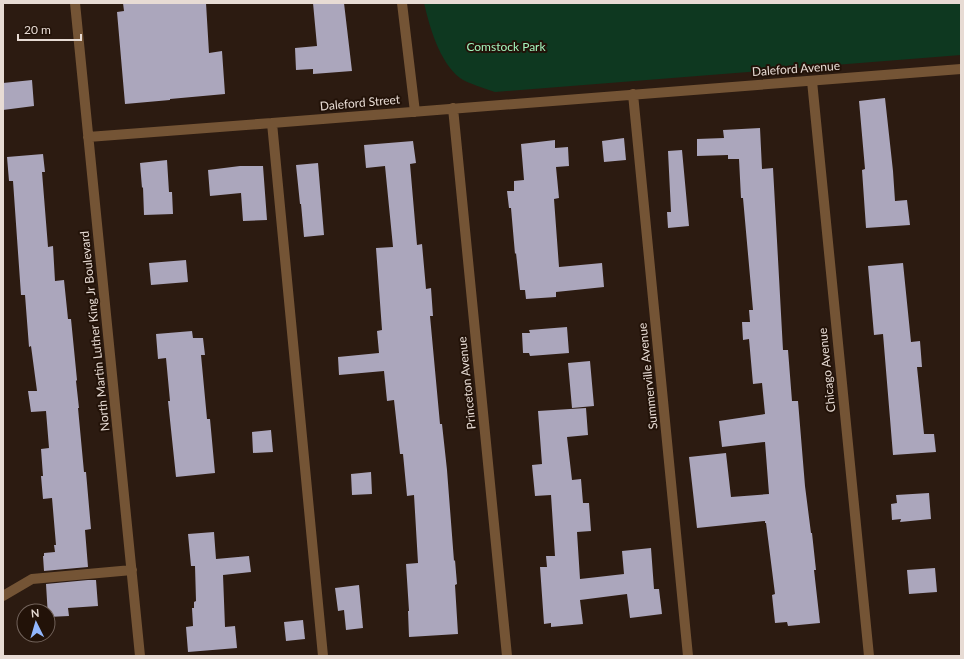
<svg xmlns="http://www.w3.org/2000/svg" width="964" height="659" font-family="Lato,sans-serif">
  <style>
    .green { fill: #0e3820 }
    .building { fill: #aba6bc }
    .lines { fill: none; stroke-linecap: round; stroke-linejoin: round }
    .minor { stroke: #745435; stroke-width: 10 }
    .labels { text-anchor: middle; stroke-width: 4; stroke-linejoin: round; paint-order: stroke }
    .park-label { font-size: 12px; fill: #a3f4bd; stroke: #221208 }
    .street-label { font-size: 12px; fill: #e7dbd4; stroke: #221208 }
  </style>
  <rect width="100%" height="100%" fill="#2c1b11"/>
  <path class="green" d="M 424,3 L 961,3 L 961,55 L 495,92 C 486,89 467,83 460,78 C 439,61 430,28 424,3 Z"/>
  <path class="building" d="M 123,3 L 206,3 L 209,53 L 222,51 L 225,94 L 170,99 L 170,100 L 125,104 L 117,12 L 124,11 Z
    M 313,3 L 344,3 L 352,71 L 313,74 L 313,69 L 296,70 L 295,48 L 317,46 Z
    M 32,80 L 34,106 L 3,110 L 3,83 Z
    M 885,98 L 893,171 L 895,201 L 907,200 L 910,225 L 866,228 L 862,170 L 865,169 L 859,101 Z
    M 760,128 L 762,169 L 773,168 L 783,350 L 788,350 L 792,401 L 798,401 L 805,486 L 811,533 L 812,533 L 816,570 L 814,570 L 820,623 L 788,626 L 787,622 L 775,623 L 772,595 L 775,594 L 766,523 L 765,523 L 765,521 L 697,528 L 689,457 L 726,453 L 731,497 L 769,494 L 765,442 L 722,447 L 719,421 L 765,414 L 762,383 L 753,384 L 749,339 L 743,340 L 742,322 L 750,322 L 749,310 L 753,310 L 743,198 L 741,198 L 739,159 L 728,159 L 728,155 L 697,156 L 697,139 L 724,138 L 723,130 Z
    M 624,138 L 626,160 L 604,162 L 602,141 Z
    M 555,140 L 555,148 L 568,147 L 569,166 L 556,167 L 559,198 L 554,199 L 559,267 L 602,263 L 604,287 L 556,292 L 556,297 L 526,299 L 525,290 L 520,290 L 516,253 L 515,254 L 511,208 L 509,208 L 507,191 L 514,191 L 514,181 L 524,180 L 521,144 Z
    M 413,141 L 416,163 L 410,164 L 417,245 L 422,244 L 426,289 L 431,288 L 433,316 L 430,316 L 440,424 L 442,424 L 447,470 L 454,561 L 455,560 L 457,584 L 455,585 L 458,634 L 409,637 L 408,611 L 409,611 L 406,564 L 418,563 L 414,495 L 407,496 L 403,454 L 400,454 L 394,400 L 387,401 L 384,371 L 339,375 L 338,357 L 379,353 L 377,331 L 382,330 L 376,248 L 393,247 L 385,166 L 366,168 L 364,145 Z
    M 682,150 L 689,226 L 668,228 L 667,212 L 671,212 L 668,151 Z
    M 43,154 L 45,172 L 42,172 L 48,247 L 53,246 L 55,281 L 64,280 L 68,319 L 71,319 L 77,380 L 76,381 L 79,408 L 78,408 L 84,472 L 86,472 L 91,529 L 85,530 L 88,567 L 44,571 L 43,556 L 44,556 L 44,553 L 55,552 L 54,545 L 56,545 L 52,498 L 43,499 L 41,476 L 43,476 L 41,449 L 49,448 L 46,411 L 31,412 L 28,391 L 37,391 L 31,346 L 29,347 L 25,295 L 21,295 L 13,181 L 9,181 L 7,157 Z
    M 167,160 L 169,192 L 172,192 L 173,214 L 144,215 L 143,187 L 142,188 L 140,163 Z
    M 318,163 L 324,235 L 304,237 L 301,204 L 300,204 L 296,165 Z
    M 240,166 L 263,166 L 267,220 L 243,221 L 241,193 L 210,196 L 208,170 Z
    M 186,260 L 188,282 L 151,285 L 149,263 Z
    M 903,263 L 911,342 L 920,341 L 922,367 L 917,367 L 924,434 L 934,434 L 936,452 L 893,455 L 883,334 L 874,335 L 868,266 Z
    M 567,327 L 569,353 L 530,356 L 529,353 L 523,353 L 522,333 L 530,333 L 529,330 Z
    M 192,331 L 193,338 L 203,338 L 205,355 L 201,355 L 207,419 L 210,419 L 215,473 L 176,477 L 168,401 L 170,401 L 166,358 L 158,359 L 156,334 Z
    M 590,361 L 594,406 L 572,408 L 568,363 Z
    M 586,408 L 588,435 L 567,437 L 572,480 L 581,479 L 583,503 L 589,503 L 591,531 L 577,532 L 580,579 L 624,574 L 622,551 L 651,548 L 654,589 L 659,589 L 662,614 L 630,618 L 627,594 L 580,600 L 583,624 L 551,627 L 551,623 L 544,624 L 540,567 L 547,567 L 546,556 L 555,556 L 551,495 L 535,496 L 532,465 L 542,464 L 538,411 Z
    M 271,430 L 273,452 L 253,453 L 252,432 Z
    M 371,472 L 372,494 L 352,495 L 351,474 Z
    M 929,493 L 931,519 L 900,522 L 901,519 L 892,520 L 891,504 L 897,503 L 896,495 Z
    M 214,532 L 216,559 L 249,556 L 251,572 L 223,575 L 225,627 L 235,626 L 237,648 L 188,652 L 186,627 L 193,626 L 192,608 L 194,608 L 194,602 L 196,601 L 195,566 L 191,566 L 188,534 Z
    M 935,568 L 937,592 L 909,594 L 907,570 Z
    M 88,580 L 96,580 L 98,606 L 68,608 L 69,616 L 48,617 L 46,584 Z
    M 359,585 L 363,628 L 346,630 L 344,610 L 338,611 L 335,588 Z
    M 303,620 L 305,639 L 286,641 L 284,622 Z"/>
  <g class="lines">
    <path class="minor" d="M 75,3 L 140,656
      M 402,3 L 415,112
      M 812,81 L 869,656
      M 633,94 L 688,656
      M 453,108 L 507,656
      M 272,123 L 323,656
      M 88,137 L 272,123 L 961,69
      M 3,596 L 32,579 L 132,570"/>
  </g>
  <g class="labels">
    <g class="park-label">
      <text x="506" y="51">Comstock Park</text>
    </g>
    <g class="street-label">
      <text transform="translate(796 69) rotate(-4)" y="4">Daleford Avenue</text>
      <text transform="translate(360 103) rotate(-5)" y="4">Daleford Street</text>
      <text transform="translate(95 331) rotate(-96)" y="4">North Martin Luther King Jr Boulevard</text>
      <text transform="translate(827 370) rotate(-96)" y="4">Chicago Avenue</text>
      <text transform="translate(648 376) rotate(-96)" y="4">Summerville Avenue</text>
      <text transform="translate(467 383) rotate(-96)" y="4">Princeton Avenue</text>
    </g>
  </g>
  <rect width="964" height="659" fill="none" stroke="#e7dbd4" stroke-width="8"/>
  <g transform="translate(36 623) rotate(355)"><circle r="19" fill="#221208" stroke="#71625a"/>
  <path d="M0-3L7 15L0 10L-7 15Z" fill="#92b7fd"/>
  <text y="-6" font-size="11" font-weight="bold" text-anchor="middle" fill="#e7dbd4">N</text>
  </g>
  <path d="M18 34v6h63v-6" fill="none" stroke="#e7dbd4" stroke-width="2"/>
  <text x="24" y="34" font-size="12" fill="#e7dbd4" stroke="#221208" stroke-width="3" paint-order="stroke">20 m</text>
</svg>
